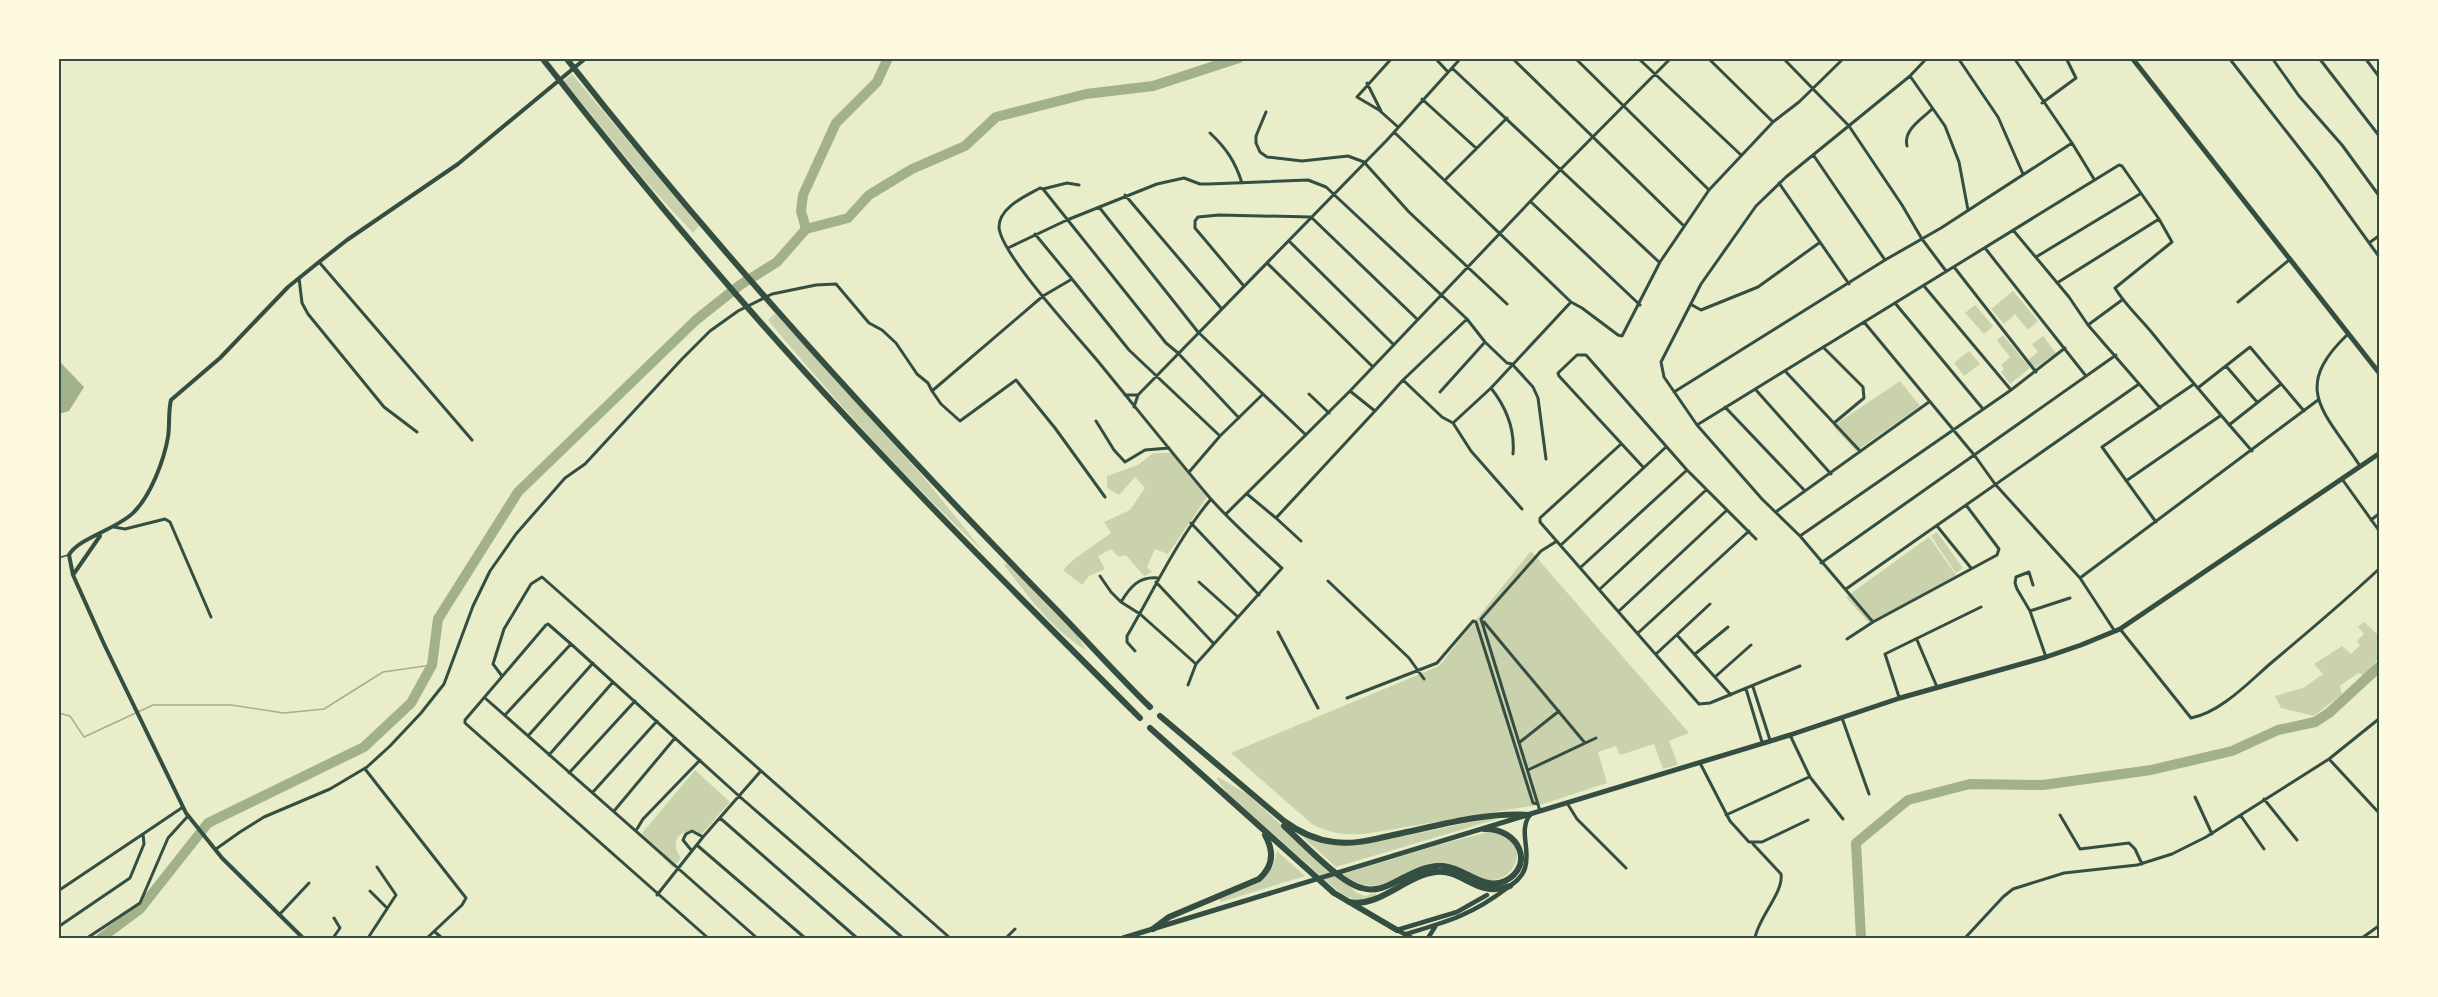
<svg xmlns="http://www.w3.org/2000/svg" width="2438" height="997" font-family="'Varela Round',sans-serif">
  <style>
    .green { fill: #cad2ad }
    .water { fill: #a3b18a }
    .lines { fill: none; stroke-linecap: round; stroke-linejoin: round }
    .stream { stroke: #a3b18a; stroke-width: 1.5 }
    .river { stroke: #a3b18a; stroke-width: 10 }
    .service { stroke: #344e41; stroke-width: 1.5 }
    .minor { stroke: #344e41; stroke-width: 3 }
    .tertiary { stroke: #344e41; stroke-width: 4 }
    .secondary { stroke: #344e41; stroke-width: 4.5 }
    .primary { stroke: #344e41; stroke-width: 5 }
    .trunk { stroke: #344e41; stroke-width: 5 }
    .motorway { stroke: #344e41; stroke-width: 6 }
    .neatline { fill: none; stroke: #344e41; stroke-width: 2 }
  </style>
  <rect width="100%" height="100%" fill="#e9edc9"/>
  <path class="green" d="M 572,74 L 699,226 L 693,233 L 647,183 L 564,81 Z
    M 2013,291 L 2038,321 L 2028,330 L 2015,314 L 2004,324 L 1991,309 Z
    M 1975,305 L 1993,326 L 1984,334 L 1965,313 Z
    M 775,313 L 925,479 L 983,551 C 906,479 835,401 768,320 Z
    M 2003,335 L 2030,368 L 2010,384 L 2001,372 L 2004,369 L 2001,365 L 2010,357 L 1997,340 Z
    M 2043,336 L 2056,353 L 2035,368 L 2028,360 L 2038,352 L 2032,344 Z
    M 1969,351 L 1980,364 L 1964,376 L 1954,363 Z
    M 1900,381 L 1920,406 L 1856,451 L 1833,426 Z
    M 1153,453 L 1174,453 L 1207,497 L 1168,554 L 1155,549 L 1147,567 L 1152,572 L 1144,576 L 1126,555 L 1119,557 L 1111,549 L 1098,556 L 1105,569 L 1089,576 L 1082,585 L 1063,570 L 1073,560 L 1111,533 L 1104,522 L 1130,510 L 1145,488 L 1135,477 L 1119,495 L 1107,488 L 1107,476 L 1138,465 Z
    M 1937,532 L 1963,568 L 1956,573 L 1931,536 Z
    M 1929,537 L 1956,575 L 1869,623 L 1846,597 Z
    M 1531,551 L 1689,733 L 1669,741 L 1678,765 L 1663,769 L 1654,744 L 1620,755 L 1616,746 L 1598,752 L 1607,783 L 1543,804 L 1365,834 C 1345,835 1330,834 1312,824 L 1231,753 L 1439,666 Z
    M 1007,563 L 1074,629 L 1086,650 C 1052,630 1028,596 1004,565 Z
    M 2364,622 L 2380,637 L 2379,657 L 2366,676 L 2358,673 L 2340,686 L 2342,694 L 2314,716 L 2281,708 L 2275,696 L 2303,688 L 2323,674 L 2314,664 L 2342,646 L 2351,654 L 2360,645 L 2357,641 L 2364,634 L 2358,627 Z
    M 695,770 L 730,802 L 701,835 C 683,825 667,840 681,858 L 673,868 L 642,836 L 643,832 Z
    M 1218,777 L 1247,794 L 1357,893 L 1365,896 L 1376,893 L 1377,896 C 1362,902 1352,900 1339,892 L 1227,793 L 1217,779 Z
    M 1504,817 L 1336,867 L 1298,833 C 1356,859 1442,823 1504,817 Z
    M 1493,831 C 1498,833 1506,835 1510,839 C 1524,851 1515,875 1498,879 C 1475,886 1457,857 1433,863 C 1398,870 1379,903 1343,874 L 1449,842 Z
    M 1277,851 L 1305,876 L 1221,902 L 1219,898 L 1262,880 L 1273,866 Z"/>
  <path class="water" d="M 59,361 L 84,387 L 69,411 L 59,414 Z"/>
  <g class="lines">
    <path class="stream" d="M 58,713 L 70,716 L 84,737 L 153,705 L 231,705 L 284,713 L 324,709 L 383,672 L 432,665"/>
    <path class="river" d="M 806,229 L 801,211 L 803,195 L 836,123 L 877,82 L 888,58
      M 101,938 L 140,909 L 208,823 L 364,747 L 411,703 L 432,665 L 438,619 L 518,492 L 696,320 L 740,285 L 777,262 L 806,229 L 848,218 L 869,195 L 912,169 L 965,146 L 996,117 L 1086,94 L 1153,86 L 1239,58
      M 1861,938 L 1856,843 L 1908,800 L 1970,784 L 2043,785 L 2151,770 L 2232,751 L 2278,730 L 2315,722 L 2329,713 L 2380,666"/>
    <path class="service" d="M 58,558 L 68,555"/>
    <path class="minor" d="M 1392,58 L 1357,97 L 1379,110 L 1398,127
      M 1435,58 L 1448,72
      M 1512,58 L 1684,226
      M 1575,58 L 1709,190
      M 1638,58 L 1741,155
      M 1708,58 L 1773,122
      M 1783,58 L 1849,126 L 1902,205 L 1922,239 L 1946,271
      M 1958,58 L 1998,117 L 2023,174
      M 2014,58 L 2072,143 L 2094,179
      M 2229,58 L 2318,172 L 2380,258
      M 2272,58 L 2299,96 L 2342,145 L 2380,197
      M 2319,58 L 2380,137
      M 2365,58 L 2380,78
      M 1452,68 L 1659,262
      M 1910,76 L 1945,126 L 1959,162 L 1968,210
      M 1367,83 L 1381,111
      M 1422,99 L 1476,148
      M 2042,103 L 2076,78 L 2066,58
      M 1266,112 L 1256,136 L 1256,143 L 1260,152 L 1267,157 L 1302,161 L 1348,156 L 1364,162 L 1409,212 L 1507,304
      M 1394,132 L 1571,302 L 1582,308 L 1618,335 L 1622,336 L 1660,262 L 1709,190 L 1773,122 L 1799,102 L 1844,58
      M 1210,133 C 1226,148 1235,161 1242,183
      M 1907,146 C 1903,130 1921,120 1932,109
      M 1814,156 L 1885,260
      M 1445,180 L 1507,118
      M 1779,183 L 1849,284
      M 1043,189 L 1067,183 L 1079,185
      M 1125,195 L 1221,308
      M 1531,202 L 1640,305
      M 1099,207 L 1198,332 L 1306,435
      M 2013,230 L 2069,297 L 2088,325 L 2160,408
      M 1035,234 L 1072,279
      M 1289,241 L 1394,345
      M 2369,243 L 2380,235
      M 1008,248 L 1067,220 L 1157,184 L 1184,178 L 1200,184 L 1209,184 L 1308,180 L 1326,187 L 1467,319 L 1485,342 L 1507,363 L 1512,364 L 1533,387 L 1538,398 L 1546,459
      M 1985,248 L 2086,376
      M 2036,257 L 2140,194
      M 319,262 L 472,440
      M 1267,263 L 1373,367
      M 1954,267 L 2036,372
      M 299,278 L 302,303 L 308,314 L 384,407 L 417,432
      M 2057,283 L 2159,219
      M 1243,285 L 1195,228 L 1195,221 L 1198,217 L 1219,215 L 1311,217 L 1417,319
      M 1924,286 L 2011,390
      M 2238,302 L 2289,260
      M 1895,303 L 1983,409
      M 1692,305 L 1701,310 L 1758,287 L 1819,243
      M 1864,322 L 1975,456 L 1995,484 L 2080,578 L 2114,630
      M 2088,325 L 2122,300
      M 2348,334 C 2290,389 2325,412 2360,466
      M 1823,347 L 1863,387 L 1864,398 L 1834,423
      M 2226,366 L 2257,402
      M 1786,372 L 1860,451
      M 1403,380 L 1442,417 L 1453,423 L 1471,451 L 1522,509
      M 2199,387 L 2250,347 L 2304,411
      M 1491,388 C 1506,407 1515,430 1513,454
      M 1756,390 L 1831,474
      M 1440,392 L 1485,342
      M 1674,392 L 1885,260 L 1941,228 L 2072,143
      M 1309,394 L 1329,413
      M 1125,395 L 1138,395
      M 1134,407 L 1138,395 L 1387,140 L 1461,58
      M 1725,407 L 1805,491
      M 1375,411 L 1403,380 L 1467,319
      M 1096,421 L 1114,450 L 1125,462 L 1145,450 L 1169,448
      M 1453,423 L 1491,388 L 1571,302
      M 1697,425 L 2119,165 L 2122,166 L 2159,219 L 2172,242 L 2115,288 C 2125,305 2141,319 2153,334 C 2185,374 2218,412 2252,451
      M 2229,425 L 2281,384
      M 1621,444 L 1540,518 L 1540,522 L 1699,704 L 1710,703 L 1800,666
      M 1643,467 L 1559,376 L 1558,373 L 1577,355 L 1586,355 L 1687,470 L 1756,539
      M 1190,471 L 1220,436
      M 2342,479 L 2380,532
      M 2126,481 L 2220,416
      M 1247,494 L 1276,518
      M 1105,497 L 1055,428 L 1016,380 L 960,421 L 941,404 L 932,391 L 1043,296 L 1072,279 L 1129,350 L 1220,436 L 1263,394
      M 1777,511 L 1929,402
      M 1226,514 L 1350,391 L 1561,169 L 1671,58
      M 2371,520 L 2380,513
      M 2156,522 L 2102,447 L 2194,384
      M 1191,523 L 1259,595
      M 1937,526 L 1971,568
      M 114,527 L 125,529 L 165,519 L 170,522 L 211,617
      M 1800,536 L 2011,390 L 2065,348
      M 1301,541 L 1276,518 L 1375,411 L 1350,391
      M 1562,544 L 1666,447
      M 1821,563 L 2116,355
      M 1581,567 L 1687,470
      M 1100,576 L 1111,592 L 1121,602 C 1130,587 1139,576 1158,578
      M 2080,578 L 2318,400
      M 1328,581 L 1409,658 L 1424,679
      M 1156,582 L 1214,644
      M 1199,582 L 1238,617
      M 2033,585 L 2029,572 L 2016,577 L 2015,583 L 2017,589 L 2030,611 L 2046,657
      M 1600,589 L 1706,490
      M 1846,589 L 2139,384
      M 1121,602 L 1140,614 L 1196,664
      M 1619,611 L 1727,510
      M 2030,611 L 2070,598
      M 1484,622 L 1585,743
      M 1873,622 L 1800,536 L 1762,499 L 1697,425 L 1664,377 L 1661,362 L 1701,284 L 1756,206 L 1786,177 L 1910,76 L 1927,58
      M 2120,629 L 2191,718 C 2221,712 2248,683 2271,663 C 2308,632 2345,601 2380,568
      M 1278,632 L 1318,708
      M 1638,633 L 1749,531
      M 1677,635 L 1731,695
      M 1847,639 L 1873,622 L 1997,555 L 1999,549 L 1966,505
      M 1917,640 L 1937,687
      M 1135,651 L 1127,642 L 1127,636 C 1154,590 1176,541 1211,499
      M 1656,654 L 1710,604
      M 1695,654 L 1728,627
      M 502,676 L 493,664 L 504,629 L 531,584 L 542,577 L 950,938
      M 1715,677 L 1751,645
      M 1188,685 L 1196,664 L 1282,568 C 1258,546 1232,523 1210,498 C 1173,454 1137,409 1101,365 C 1081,340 1000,254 999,227 C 999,207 1026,196 1040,188 L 1043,189 L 1166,343 L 1178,353 L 1239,418
      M 1753,687 L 1770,740
      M 1746,689 L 1762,742
      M 1899,697 L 1885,654 L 1981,607
      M 485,698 L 757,938
      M 1347,698 L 1437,663 L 1473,621 L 1476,622 L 1533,803 L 1538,804
      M 505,715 L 571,644
      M 1842,718 L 1869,794
      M 1790,735 L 1810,777 L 1843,819
      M 528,736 L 593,663
      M 1520,742 L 1559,711
      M 549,755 L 613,682
      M 2329,759 L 2380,814
      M 1700,763 L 1730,821 L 1749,842 L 1762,842 L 1808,820
      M 365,769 L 466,898 L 462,905 L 427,938
      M 1528,770 L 1596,738
      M 569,773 L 635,701
      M 593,792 L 657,721
      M 2195,797 L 2212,834
      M 2264,799 L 2297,840
      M 1567,803 L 1577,819 L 1626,868
      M 614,811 L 675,738
      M 1540,811 L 1481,619 L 1541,551 L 1557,541
      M 1726,815 L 1809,777
      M 2060,815 L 2080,849 L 2129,843 L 2135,849 L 2142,864
      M 2241,816 L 2264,849
      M 720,818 L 857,938
      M 637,829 L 643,819 L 700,760
      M 1753,844 L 1781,874 C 1784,892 1758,918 1755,938
      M 698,846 L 805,938
      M 216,849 L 240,832 L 264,817 L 330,789 L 367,767 L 390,746 L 421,713 L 444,684 L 473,606 L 490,571 L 516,534 L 565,478 L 585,464 L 682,359 L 710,331 L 738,311 L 772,294 L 816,285 L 836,284 L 869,323 L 882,330 L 896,343 L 917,374 L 928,383 L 932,391
      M 692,851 L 683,840 L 686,834 L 692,831 L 703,837
      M 58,891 L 143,834
      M 370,891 L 387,908
      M 657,895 L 703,837 L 760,772
      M 279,915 L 309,883
      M 58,927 L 130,878 L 144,844 L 143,834 L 183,807
      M 435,932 L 442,938
      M 87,938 L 140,903 L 168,838 L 188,816
      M 333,938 L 340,928 L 334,918
      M 368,938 L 396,895 L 377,867
      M 708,938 L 465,723 L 465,720 L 546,625 L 548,624 L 571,644 L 739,796 L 903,938
      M 1006,938 L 1015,929
      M 1965,938 L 2003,897 L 2013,889 L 2064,873 L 2137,865 L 2172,854 L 2206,837 L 2329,759 L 2380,718
      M 2362,938 L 2380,925"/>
    <path class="tertiary" d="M 73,575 L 100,536
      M 303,938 L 222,858 L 186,813 L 104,644 L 73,575 L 69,555 C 78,538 118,529 134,512 C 151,495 164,460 168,437 C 170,424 168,412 171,400 L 220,358 L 288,287 L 319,262 L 347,240 L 458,164 L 586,58"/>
    <path class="secondary" d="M 1397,930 L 1457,912 L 1487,895
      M 1397,930 L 1412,938
      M 1406,934 C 1446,922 1472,915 1507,888 C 1514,883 1522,878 1525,868 C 1531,849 1518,832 1530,814
      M 1428,938 L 1435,927"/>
    <path class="primary" d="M 1123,938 L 1790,735 L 1900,698 L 2046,657 L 2081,645 L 2120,629 L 2380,453"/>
    <path class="trunk" d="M 2132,58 L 2380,374"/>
    <path class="motorway" d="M 542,58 C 613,149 686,238 762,324 C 883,461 1011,589 1140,718
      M 566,58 C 714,247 875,424 1043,596 C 1079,632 1113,671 1150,707
      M 1160,716 L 1284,821 C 1299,832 1316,840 1334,842 C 1355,845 1374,839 1393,835 C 1437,826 1484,812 1529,815
      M 1150,728 L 1334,893 L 1397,930
      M 1284,826 C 1302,842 1340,883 1362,888 C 1375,892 1386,887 1397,881 C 1411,874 1428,864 1444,866 C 1465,868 1483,891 1505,881 C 1535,866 1520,828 1484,829
      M 1349,902 C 1380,908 1406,875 1436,872 C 1464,869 1477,899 1510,886
      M 1153,929 L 1169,917 L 1259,879 C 1274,866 1274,851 1265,835"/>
  </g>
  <rect width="2438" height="997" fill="none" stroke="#fefae0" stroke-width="120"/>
  <rect x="60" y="60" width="2318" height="877" class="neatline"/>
</svg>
